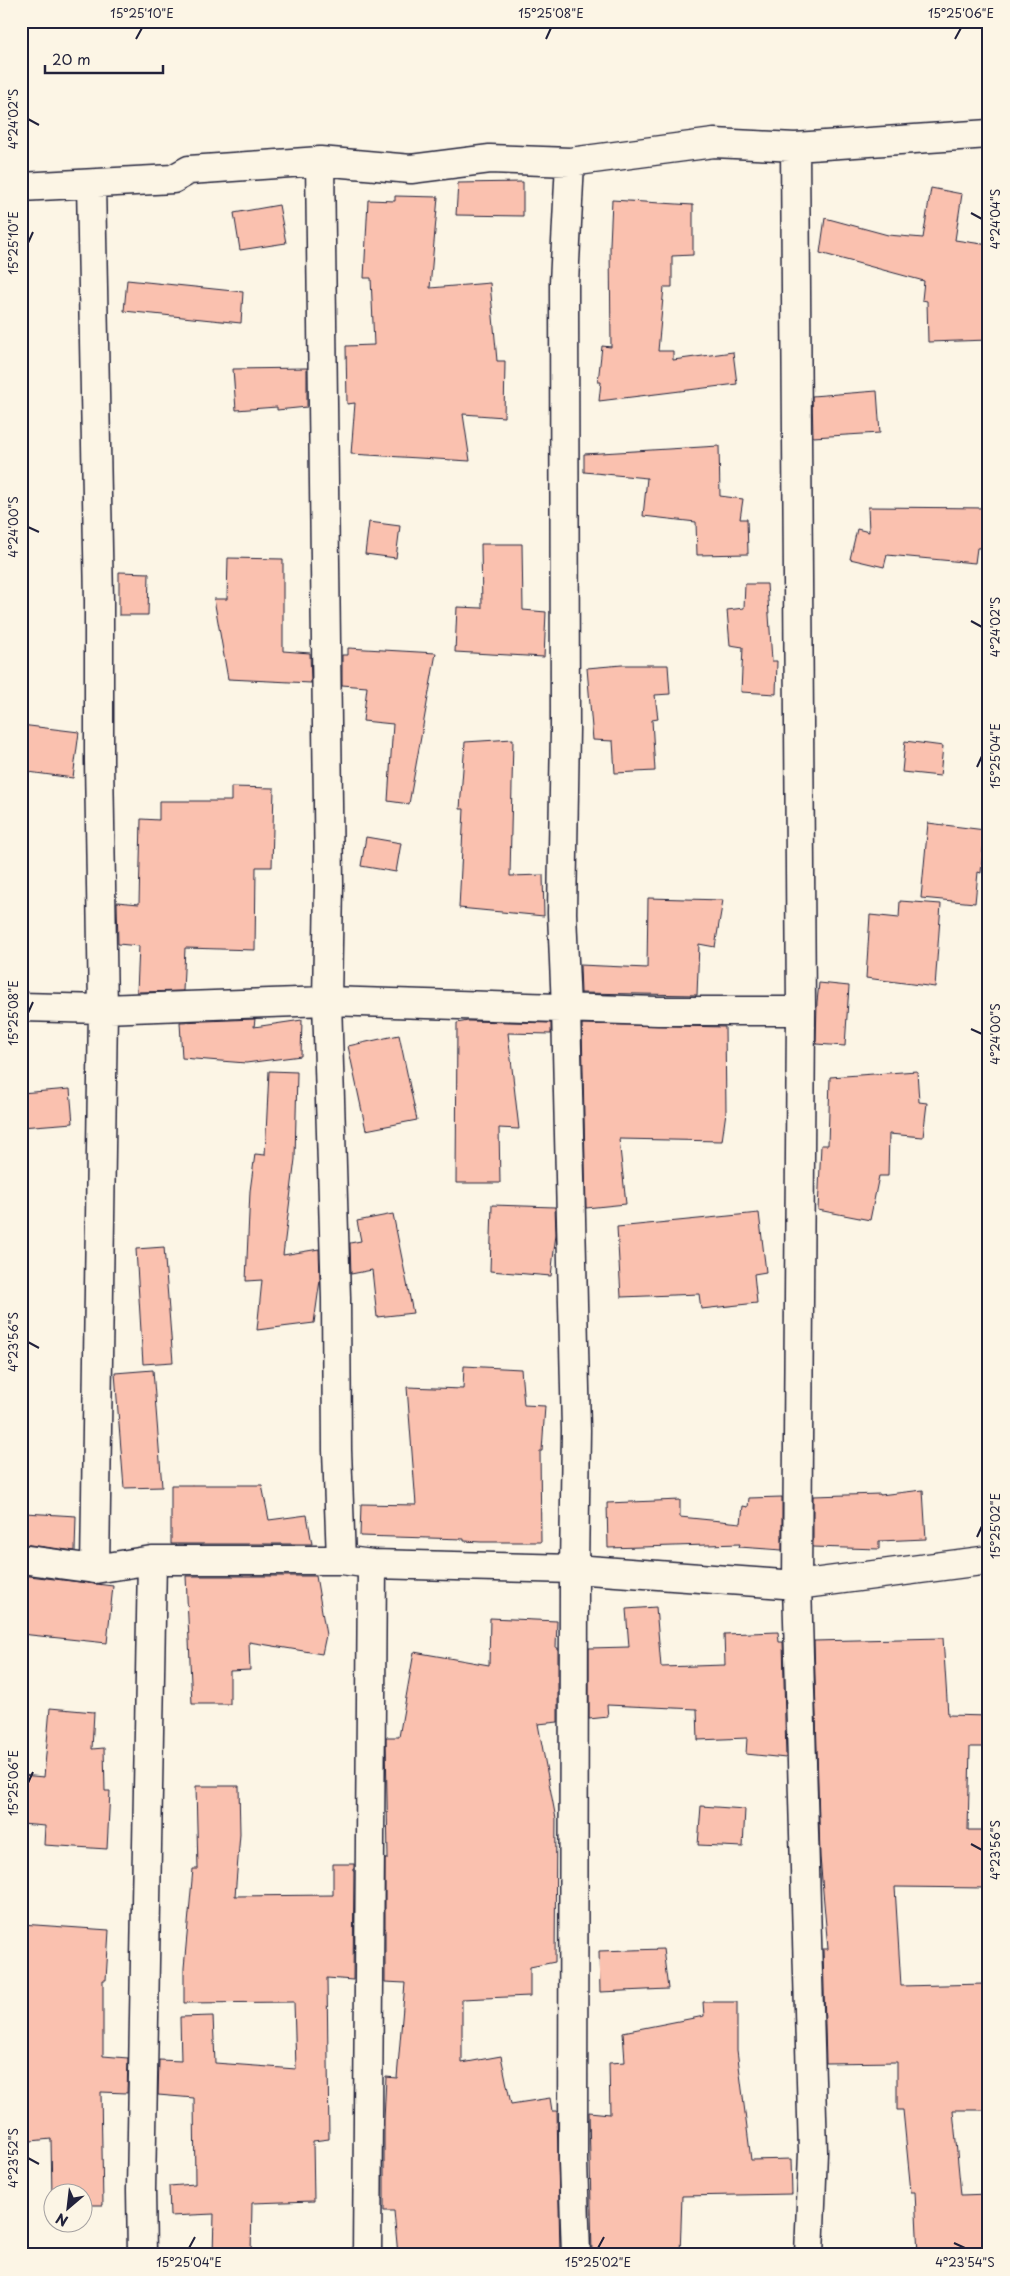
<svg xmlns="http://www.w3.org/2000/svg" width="1010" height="2276" font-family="'Playpen Sans',sans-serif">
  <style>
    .building { fill: #fac1af; stroke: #22223b }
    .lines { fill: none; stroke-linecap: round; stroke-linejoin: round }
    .minor-casing { stroke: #22223b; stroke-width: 31 }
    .minor { stroke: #fcf5e5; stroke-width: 28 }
    .ticks { fill: none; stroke: #22223b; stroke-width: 2 }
    .neatline { fill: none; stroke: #22223b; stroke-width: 2 }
    .ticks-label { font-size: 12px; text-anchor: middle; fill: #22223b }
  </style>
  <rect width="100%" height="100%" fill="#fcf5e5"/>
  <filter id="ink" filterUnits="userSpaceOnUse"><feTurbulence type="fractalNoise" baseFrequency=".02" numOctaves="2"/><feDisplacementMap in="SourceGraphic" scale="10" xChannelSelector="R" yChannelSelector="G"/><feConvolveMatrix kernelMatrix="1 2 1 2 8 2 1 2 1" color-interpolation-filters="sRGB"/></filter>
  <g filter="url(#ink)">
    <path class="building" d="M 523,182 L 523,216 L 456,215 L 458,183 Z
      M 931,188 L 962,194 L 955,240 L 989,245 L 989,340 L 928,342 L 927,301 L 922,300 L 924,281 L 820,253 L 825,218 L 888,235 L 923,238 Z
      M 395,196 L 438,197 L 430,288 L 490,283 L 497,361 L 505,361 L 504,417 L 463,414 L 470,461 L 351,454 L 355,403 L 347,404 L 346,346 L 374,345 L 371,278 L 364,278 L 368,200 L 395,201 Z
      M 612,200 L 693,205 L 693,255 L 672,256 L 672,287 L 664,287 L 658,351 L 673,351 L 673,360 L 733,352 L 737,384 L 599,401 L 601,382 L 598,382 L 602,346 L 611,347 L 610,245 Z
      M 279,205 L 286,243 L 240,250 L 234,213 Z
      M 127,280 L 243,292 L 241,323 L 124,311 Z
      M 307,368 L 307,407 L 277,410 L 277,407 L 236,410 L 233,369 Z
      M 877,391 L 880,433 L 813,437 L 812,396 Z
      M 719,446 L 720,496 L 743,499 L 740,519 L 747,519 L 748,554 L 697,555 L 696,522 L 643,516 L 647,478 L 584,472 L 584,454 Z
      M 868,507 L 989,508 L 989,547 L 977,548 L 975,563 L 887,555 L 884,567 L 850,559 L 857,529 L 869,532 Z
      M 369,522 L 400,526 L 396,558 L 365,554 Z
      M 481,544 L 522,544 L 523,610 L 546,612 L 544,657 L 455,652 L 457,607 L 482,608 Z
      M 228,558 L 283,559 L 283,651 L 310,653 L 311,683 L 228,679 L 214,599 L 227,599 Z
      M 119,572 L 149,573 L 148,615 L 119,615 Z
      M 745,584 L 767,584 L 772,661 L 777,661 L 776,694 L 741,692 L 743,647 L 730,645 L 727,610 L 744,608 Z
      M 348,648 L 436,653 L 409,804 L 388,801 L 393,724 L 363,721 L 367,687 L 342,685 L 342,655 L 348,655 Z
      M 622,665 L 668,665 L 670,694 L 655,695 L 658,719 L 652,720 L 655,771 L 615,773 L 613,741 L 593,740 L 587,668 Z
      M 21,725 L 79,732 L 73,778 L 21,771 Z
      M 513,739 L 510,876 L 543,875 L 544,916 L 459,908 L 464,809 L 460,809 L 465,742 Z
      M 905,741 L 943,746 L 940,776 L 902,772 Z
      M 231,787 L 274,788 L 272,867 L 256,867 L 255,950 L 185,948 L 183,991 L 137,992 L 139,946 L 118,944 L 117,902 L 139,904 L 141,819 L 159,820 L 159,801 L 231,801 Z
      M 928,823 L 985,830 L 981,873 L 978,872 L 975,903 L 921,898 Z
      M 366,837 L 401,843 L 396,872 L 361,866 Z
      M 648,898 L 723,900 L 715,947 L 699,944 L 697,995 L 581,993 L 580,965 L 647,968 Z
      M 900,901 L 941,904 L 935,987 L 866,978 L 870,915 L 899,918 Z
      M 819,983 L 849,986 L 845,1046 L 816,1044 L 817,1002 Z
      M 255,1019 L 254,1027 L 302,1020 L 301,1056 L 246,1063 L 182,1058 L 180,1022 Z
      M 468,1021 L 551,1023 L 551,1034 L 508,1033 L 519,1129 L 499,1128 L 500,1183 L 456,1183 L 457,1023 Z
      M 582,1024 L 725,1027 L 726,1112 L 722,1141 L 619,1139 L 626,1204 L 586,1208 Z
      M 399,1035 L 417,1120 L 366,1130 L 348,1046 Z
      M 269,1071 L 297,1072 L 295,1159 L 283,1255 L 319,1249 L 320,1280 L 314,1323 L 257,1330 L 262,1280 L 246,1281 L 250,1191 L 255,1154 L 265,1155 Z
      M 917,1071 L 919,1102 L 927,1103 L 923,1137 L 889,1134 L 888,1176 L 879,1176 L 870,1220 L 818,1210 L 821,1145 L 828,1145 L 830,1077 Z
      M 70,1089 L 73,1123 L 21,1127 L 21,1093 Z
      M 492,1205 L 555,1207 L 556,1234 L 551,1276 L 490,1271 Z
      M 759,1213 L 766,1272 L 754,1274 L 757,1303 L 701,1309 L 699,1294 L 621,1297 L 617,1227 Z
      M 393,1214 L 413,1313 L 377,1317 L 372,1270 L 351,1274 L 350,1243 L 361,1241 L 357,1221 Z
      M 164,1247 L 173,1362 L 143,1364 L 136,1249 Z
      M 464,1366 L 521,1369 L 524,1405 L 545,1406 L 542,1451 L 540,1451 L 541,1542 L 481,1542 L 464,1541 L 464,1539 L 360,1536 L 361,1504 L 416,1505 L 407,1387 L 463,1389 Z
      M 153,1370 L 162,1487 L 124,1488 L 115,1373 Z
      M 171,1485 L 262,1485 L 269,1520 L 307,1515 L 312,1544 L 171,1544 Z
      M 923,1490 L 926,1539 L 879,1541 L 879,1549 L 813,1547 L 813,1496 L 880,1494 L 880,1495 Z
      M 782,1497 L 782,1550 L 739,1547 L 740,1544 L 608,1548 L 607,1503 L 680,1500 L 680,1517 L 741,1523 L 743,1506 L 748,1507 L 749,1498 Z
      M 25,1513 L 76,1516 L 75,1551 L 23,1544 Z
      M 21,1575 L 113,1586 L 107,1643 L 21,1634 Z
      M 186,1576 L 316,1576 L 326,1635 L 322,1654 L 249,1642 L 250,1670 L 230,1671 L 230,1704 L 192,1704 Z
      M 656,1607 L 661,1667 L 725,1665 L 724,1634 L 778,1632 L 779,1642 L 783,1642 L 786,1758 L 746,1754 L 747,1738 L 698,1740 L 697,1709 L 607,1705 L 608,1717 L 589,1719 L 589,1648 L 629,1647 L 626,1609 Z
      M 490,1618 L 557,1621 L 556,1648 L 558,1648 L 558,1722 L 538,1724 L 556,1819 L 555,1962 L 530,1967 L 530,1996 L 462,1999 L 462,2063 L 501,2056 L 511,2104 L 550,2098 L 552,2111 L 557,2111 L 560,2254 L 398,2255 L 394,2211 L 384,2211 L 384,2121 L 386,2077 L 397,2078 L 405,1983 L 385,1982 L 385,1859 L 388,1859 L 386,1737 L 399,1737 L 414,1652 L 489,1665 Z
      M 943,1638 L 948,1715 L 988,1716 L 987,1747 L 970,1747 L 968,1830 L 988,1830 L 987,1888 L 895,1887 L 901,1986 L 985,1984 L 989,2110 L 953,2110 L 961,2195 L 989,2194 L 989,2237 L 984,2237 L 985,2255 L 918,2255 L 915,2192 L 911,2192 L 903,2110 L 897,2110 L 897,2062 L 826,2063 L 823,1949 L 828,1949 L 820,1857 L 814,1641 Z
      M 50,1708 L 94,1712 L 92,1749 L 104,1748 L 105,1791 L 110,1791 L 107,1849 L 44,1845 L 45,1826 L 21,1824 L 21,1775 L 44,1777 Z
      M 196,1786 L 239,1786 L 240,1834 L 235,1896 L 333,1895 L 333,1864 L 354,1864 L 353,1980 L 327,1978 L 329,2139 L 313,2141 L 314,2201 L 252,2203 L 251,2255 L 213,2255 L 214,2214 L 170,2216 L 169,2186 L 195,2184 L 194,2098 L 158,2095 L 159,2060 L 181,2061 L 180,2017 L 213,2016 L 215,2063 L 296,2069 L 294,2002 L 184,2003 L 184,1968 L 193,1869 L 198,1869 Z
      M 701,1806 L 745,1809 L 743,1847 L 698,1845 Z
      M 21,1924 L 109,1930 L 106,1980 L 103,1980 L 103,2056 L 128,2058 L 127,2093 L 101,2092 L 103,2205 L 82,2205 L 82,2194 L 52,2194 L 52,2198 L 51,2139 L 21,2142 Z
      M 663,1949 L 668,1989 L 600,1992 L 599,1951 Z
      M 703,2002 L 737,2002 L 737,2050 L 751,2160 L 791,2159 L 792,2194 L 682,2196 L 680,2255 L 592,2255 L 589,2112 L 610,2114 L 609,2063 L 625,2062 L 623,2032 L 704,2016 Z"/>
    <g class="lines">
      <defs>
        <path id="minor" d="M 795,147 L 989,134
          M 320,161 L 329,884 L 327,1001 L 336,1298 L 337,1450 L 341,1560
          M 570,162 L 714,143 L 795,147 L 801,1011 L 797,1585 L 813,2152 L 809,2255
          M 91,184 L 99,601 L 99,761 L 103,1009 L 95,1569
          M 21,187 L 173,179 L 189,170 L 320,161 L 411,169 L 490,159 L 570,162 L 564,283 L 565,729 L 562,913 L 566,1008 L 576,1430 L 574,1569 L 573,2161 L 576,2255
          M 21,1007 L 103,1009 L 327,1001 L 658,1011 L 801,1011
          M 21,1559 L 95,1569 L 152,1560 L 341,1560 L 372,1564 L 574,1569 L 797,1585 L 989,1560
          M 142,2255 L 141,2190 L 152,1560
          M 367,2255 L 372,1564"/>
      </defs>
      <use href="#minor" class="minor-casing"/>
      <use href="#minor" class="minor"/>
    </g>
  </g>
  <path class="ticks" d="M 136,39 L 142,28M 546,39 L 551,28M 955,39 L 961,28M 28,119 L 39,125M 971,213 L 982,219M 28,243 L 33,232M 28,527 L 39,532M 971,621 L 982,627M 977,767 L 982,756M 28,1013 L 33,1002M 971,1029 L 982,1034M 28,1342 L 39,1348M 977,1537 L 982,1526M 28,1783 L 33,1772M 971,1844 L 982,1850M 28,2158 L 39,2164M 954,2243 L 965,2248M 189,2248 L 195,2237M 598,2248 L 604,2237"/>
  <rect width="1010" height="2276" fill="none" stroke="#fcf5e5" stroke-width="55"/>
  <g transform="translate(68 2208) rotate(208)"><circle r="24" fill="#fcf5e5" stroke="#a5a1a1"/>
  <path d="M0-4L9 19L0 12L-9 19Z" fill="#22223b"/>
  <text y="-8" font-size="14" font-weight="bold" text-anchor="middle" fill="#22223b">N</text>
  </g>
  <path d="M45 65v8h118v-8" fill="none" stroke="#22223b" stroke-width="2.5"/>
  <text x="52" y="65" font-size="15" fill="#22223b" stroke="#fcf5e5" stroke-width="4" paint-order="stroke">20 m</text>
  <rect x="28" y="28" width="954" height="2220" class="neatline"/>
  <g class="ticks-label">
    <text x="142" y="18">15°25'10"E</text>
    <text x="551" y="18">15°25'08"E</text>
    <text x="961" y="18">15°25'06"E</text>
    <text transform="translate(14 119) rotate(-90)" y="4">4°24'02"S</text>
    <text transform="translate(996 219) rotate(-90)" y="4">4°24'04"S</text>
    <text transform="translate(14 243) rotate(-90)" y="4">15°25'10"E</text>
    <text transform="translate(14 527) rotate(-90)" y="4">4°24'00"S</text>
    <text transform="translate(996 627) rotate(-90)" y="4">4°24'02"S</text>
    <text transform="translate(996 756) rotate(-90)" y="4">15°25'04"E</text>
    <text transform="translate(14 1013) rotate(-90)" y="4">15°25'08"E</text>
    <text transform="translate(996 1034) rotate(-90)" y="4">4°24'00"S</text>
    <text transform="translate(14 1342) rotate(-90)" y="4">4°23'56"S</text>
    <text transform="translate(996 1526) rotate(-90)" y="4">15°25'02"E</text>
    <text transform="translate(14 1783) rotate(-90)" y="4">15°25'06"E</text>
    <text transform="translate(996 1850) rotate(-90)" y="4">4°23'56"S</text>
    <text transform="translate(14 2158) rotate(-90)" y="4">4°23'52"S</text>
    <text x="189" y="2267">15°25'04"E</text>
    <text x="598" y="2267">15°25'02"E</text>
    <text x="965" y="2267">4°23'54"S</text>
  </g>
</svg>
